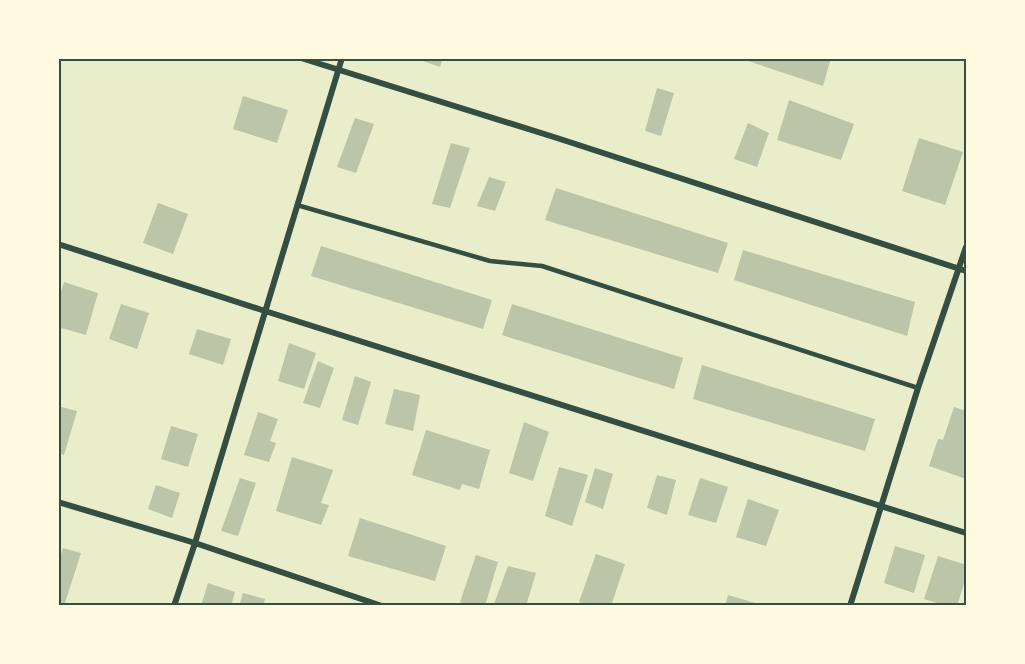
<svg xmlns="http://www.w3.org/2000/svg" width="1025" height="664" font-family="'Noto Sans',sans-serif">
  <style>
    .building { fill: #bcc5a7 }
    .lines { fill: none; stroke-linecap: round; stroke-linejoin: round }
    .service { stroke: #344e41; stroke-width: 4.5 }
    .minor { stroke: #344e41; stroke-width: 6 }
    .neatline { fill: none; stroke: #344e41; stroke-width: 2 }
  </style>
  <rect width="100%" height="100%" fill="#e9edc9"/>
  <path class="building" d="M 414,58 L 443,58 L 440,67 Z
    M 749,58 L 831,58 L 823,86 L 748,61 Z
    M 657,88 L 674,93 L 661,136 L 645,131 Z
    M 243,96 L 288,110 L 277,143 L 233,129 Z
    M 789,100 L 854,124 L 841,160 L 777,140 Z
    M 355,118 L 374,124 L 356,173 L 337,167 Z
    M 748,123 L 769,133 L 757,167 L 734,159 Z
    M 919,138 L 963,152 L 945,205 L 902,191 Z
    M 451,143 L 470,148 L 450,208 L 432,204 Z
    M 489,177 L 506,182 L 495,211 L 477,206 Z
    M 556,188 L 728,243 L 718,273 L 545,220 Z
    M 158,203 L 188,214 L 173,254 L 143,243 Z
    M 321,246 L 492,300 L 483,329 L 311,276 Z
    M 743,250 L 915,302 L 907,336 L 734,280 Z
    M 64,282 L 98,293 L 86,335 L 58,327 L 58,301 Z
    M 121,304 L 149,313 L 137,349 L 109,339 Z
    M 512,304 L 683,358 L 674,389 L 502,335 Z
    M 197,329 L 231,339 L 223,365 L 189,354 Z
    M 289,343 L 316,353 L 304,389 L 278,381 Z
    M 318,361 L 334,368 L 320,408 L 303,403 Z
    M 702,365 L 875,419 L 865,451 L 693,399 Z
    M 355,376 L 371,382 L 358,425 L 342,420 Z
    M 394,389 L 420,395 L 413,431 L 385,424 Z
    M 58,406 L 77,411 L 64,455 L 58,453 Z
    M 954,407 L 966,411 L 966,479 L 929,466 L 938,439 L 943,440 Z
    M 258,412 L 278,419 L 270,441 L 276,443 L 269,462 L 244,455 Z
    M 524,422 L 549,432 L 533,481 L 509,473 Z
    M 171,426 L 198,434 L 188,467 L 161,459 Z
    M 426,430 L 490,450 L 479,489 L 462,484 L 460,490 L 412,475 Z
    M 292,457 L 333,470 L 321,503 L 329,505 L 321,525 L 276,511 Z
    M 559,467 L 588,475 L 572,526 L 545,516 Z
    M 595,468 L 613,474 L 603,509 L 585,502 Z
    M 657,475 L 676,480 L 667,515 L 647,508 Z
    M 240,478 L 256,483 L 238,536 L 221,531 Z
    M 700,478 L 728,487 L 716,523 L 688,515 Z
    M 156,485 L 180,493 L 172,518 L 148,509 Z
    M 748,499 L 779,510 L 766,546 L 736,537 Z
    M 360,518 L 446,546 L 435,581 L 348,556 Z
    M 895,546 L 925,555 L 914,593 L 884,583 Z
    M 63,548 L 81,553 L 64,606 L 61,606 L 58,605 L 58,563 Z
    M 596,554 L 625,564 L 611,606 L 589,606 L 579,602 Z
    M 476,555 L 498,562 L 485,606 L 468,606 L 460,602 Z
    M 938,556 L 966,565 L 966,577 L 957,606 L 947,606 L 924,599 Z
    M 508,566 L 536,573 L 526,606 L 502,606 L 494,604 Z
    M 208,583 L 235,592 L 231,606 L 201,606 Z
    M 243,593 L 265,599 L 263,606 L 239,606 Z
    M 728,595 L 762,605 L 762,606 L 725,606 Z"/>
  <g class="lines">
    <path class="service" d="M 297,205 L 490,261 L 542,266 L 918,388"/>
    <path class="minor" d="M 301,58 L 557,138 L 966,271
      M 58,244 L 265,311 L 966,533
      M 58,502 L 195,543 L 382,606
      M 174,606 L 195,543 L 342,58
      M 850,606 L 918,388 L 966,247"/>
  </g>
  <rect width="1025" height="664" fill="none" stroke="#fefae0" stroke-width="120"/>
  <rect x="60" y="60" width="905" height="544" class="neatline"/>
</svg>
